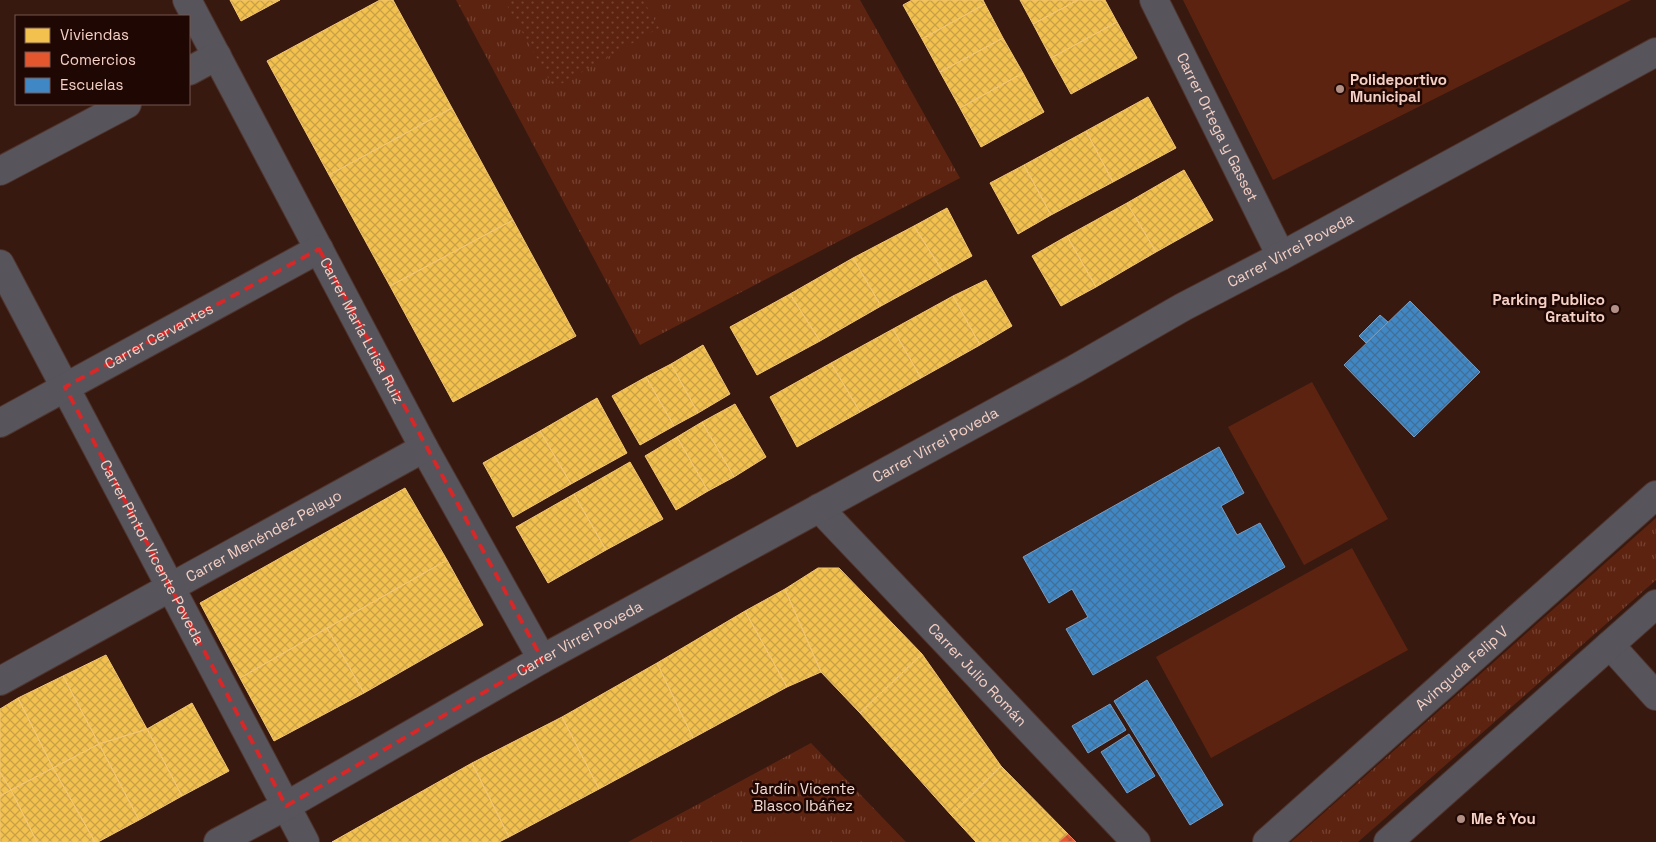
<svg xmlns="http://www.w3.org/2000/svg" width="1656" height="842" font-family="'Space Grotesk',sans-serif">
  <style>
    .grass { fill: url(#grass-tufts) }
    .garden { fill: url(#garden-dots) }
    .pitch { fill: #5d2311 }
    .homes { fill: url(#homes-cross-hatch); stroke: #f3c672 }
    .shops { fill: url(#shops-cross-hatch); stroke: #e97b5b }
    .schools { fill: url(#schools-cross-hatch); stroke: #769ec5 }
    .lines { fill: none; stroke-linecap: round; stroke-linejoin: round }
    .minor-casing { stroke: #4f342d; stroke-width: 30 }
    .tertiary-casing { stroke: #4f342d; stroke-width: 30 }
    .minor { stroke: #57545b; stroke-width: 28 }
    .tertiary { stroke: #57545b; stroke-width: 28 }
    .marked { fill: none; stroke: #d62828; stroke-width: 4; stroke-dasharray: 10 6; stroke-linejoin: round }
    .poi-dot { fill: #b39086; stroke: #1f0703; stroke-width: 2 }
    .labels { text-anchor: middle; stroke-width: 5; stroke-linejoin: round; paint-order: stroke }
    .poi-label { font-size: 15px; font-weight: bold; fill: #f5d0c5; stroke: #1f0703; text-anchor: start }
    .street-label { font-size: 15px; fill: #f5d0c5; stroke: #1f0703 }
    .park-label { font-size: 15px; fill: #f3dcd5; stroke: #1f0703 }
  </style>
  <defs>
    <pattern id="grass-tufts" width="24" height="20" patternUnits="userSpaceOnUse" patternTransform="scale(1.25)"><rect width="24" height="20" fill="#5d2311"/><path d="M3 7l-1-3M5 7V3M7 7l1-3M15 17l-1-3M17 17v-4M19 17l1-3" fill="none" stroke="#754232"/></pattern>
    <pattern id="garden-dots" width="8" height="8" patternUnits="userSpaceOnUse" patternTransform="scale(1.25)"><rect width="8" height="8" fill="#5d2311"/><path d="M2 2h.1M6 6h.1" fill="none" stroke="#754232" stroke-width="1.8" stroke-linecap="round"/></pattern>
    <pattern id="homes-cross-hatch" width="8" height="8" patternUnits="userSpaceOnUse" patternTransform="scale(1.25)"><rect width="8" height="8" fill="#f2c14e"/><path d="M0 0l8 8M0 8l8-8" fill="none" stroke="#c8a049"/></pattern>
    <pattern id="shops-cross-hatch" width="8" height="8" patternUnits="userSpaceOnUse" patternTransform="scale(1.25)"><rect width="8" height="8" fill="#e4572e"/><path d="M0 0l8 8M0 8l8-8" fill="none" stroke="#b65032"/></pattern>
    <pattern id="schools-cross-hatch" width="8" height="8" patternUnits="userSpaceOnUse" patternTransform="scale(1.25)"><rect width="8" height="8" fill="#3f88c5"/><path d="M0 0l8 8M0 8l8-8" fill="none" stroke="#436e95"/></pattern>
  </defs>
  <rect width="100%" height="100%" fill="#381910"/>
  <path class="grass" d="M 456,0 L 860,0 L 960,178 L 640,345 Z
    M 1656,518 L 1656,580 L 1358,842 L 1291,842 Z
    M 811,743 L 906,842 L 628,842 Z"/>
  <path class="garden" d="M 504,0 L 643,0 L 659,28 L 554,88 Z"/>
  <path class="pitch" d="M 1183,0 L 1631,0 L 1273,180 Z
    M 1312,382 L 1388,519 L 1304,565 L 1228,427 Z
    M 1352,548 L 1408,650 L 1211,758 L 1156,657 Z
    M 798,816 L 818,842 L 764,842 Z"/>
  <path class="homes" d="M 230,0 L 280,0 L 241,21 Z
    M 380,0 L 393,0 L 452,108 L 329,175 L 267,61 Z
    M 912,0 L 983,0 L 985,4 L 922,39 L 903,5 Z
    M 1020,0 L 1078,0 L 1033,24 Z
    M 1078,0 L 1105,0 L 1117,22 L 1051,58 L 1033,24 Z
    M 985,4 L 1003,38 L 940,72 L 922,39 Z
    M 1117,22 L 1137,58 L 1071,94 L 1051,58 Z
    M 1003,38 L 1023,73 L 960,108 L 940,72 Z
    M 1023,73 L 1044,112 L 981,147 L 960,108 Z
    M 1148,97 L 1176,148 L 1113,182 L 1086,131 Z
    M 452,108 L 513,220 L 390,286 L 329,175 Z
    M 1086,131 L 1113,182 L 1051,215 L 1024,165 Z
    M 1024,165 L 1051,215 L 1018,234 L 990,183 Z
    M 1184,170 L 1213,220 L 1156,252 L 1127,203 Z
    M 1127,203 L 1156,252 L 1096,287 L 1067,236 Z
    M 947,208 L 972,256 L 943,272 L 914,226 Z
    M 513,220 L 576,336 L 453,402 L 390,286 Z
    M 914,226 L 943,272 L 881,306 L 853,258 Z
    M 1067,236 L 1096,287 L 1061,306 L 1032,256 Z
    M 853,258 L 881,306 L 820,341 L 790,294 Z
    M 986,280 L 1012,326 L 980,345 L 953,296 Z
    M 790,294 L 820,341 L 757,375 L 730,327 Z
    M 953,296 L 980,345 L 921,378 L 893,329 Z
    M 893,329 L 921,378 L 860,412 L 831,363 Z
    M 703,345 L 730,394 L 698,413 L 671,364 Z
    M 831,363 L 860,412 L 797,447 L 770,397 Z
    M 671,364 L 698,413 L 674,426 L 646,377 Z
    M 646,377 L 674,426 L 640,445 L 612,396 Z
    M 597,398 L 627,453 L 571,484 L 540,431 Z
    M 735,404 L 766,457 L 734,477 L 702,422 Z
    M 702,422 L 734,477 L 708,491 L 677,437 Z
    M 540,431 L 571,484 L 513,517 L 483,463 Z
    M 677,437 L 708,491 L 676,510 L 645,456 Z
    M 630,462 L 663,519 L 606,550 L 574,494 Z
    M 405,488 L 447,560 L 240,678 L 200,603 Z
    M 574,494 L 606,550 L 548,583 L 516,527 Z
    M 447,560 L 483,625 L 364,693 L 327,628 Z
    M 818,568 L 839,568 L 922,654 L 860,713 L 821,672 L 785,589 Z
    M 785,589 L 821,672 L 787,687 L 745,611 Z
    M 745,611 L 787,687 L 693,738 L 657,663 Z
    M 327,628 L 364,693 L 274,741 L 240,678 Z
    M 922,654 L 1001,766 L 951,815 L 860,713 Z
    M 106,655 L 147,729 L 99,744 L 63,676 Z
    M 657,663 L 693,738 L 599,789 L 562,717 Z
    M 63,676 L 99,744 L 53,768 L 18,698 Z
    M 18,698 L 53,768 L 11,790 L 0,772 L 0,709 Z
    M 192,703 L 229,771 L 182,796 L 147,729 Z
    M 562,717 L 599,789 L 509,837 L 472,763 Z
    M 147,729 L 182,796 L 139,820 L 99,744 Z
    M 99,744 L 139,820 L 98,842 L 95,842 L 53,768 Z
    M 472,763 L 509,837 L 499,842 L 332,842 Z
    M 1001,766 L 1068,834 L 1059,842 L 976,842 L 951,815 Z
    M 53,768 L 95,842 L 37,842 L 11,790 Z
    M 0,772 L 11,790 L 0,796 Z
    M 11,790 L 37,842 L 0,842 L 0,796 Z"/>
  <path class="shops" d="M 1068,834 L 1076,842 L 1059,842 Z"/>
  <path class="schools" d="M 1410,301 L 1480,372 L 1414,437 L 1344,365 Z
    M 1380,315 L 1388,322 L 1366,343 L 1359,336 Z
    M 1219,447 L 1244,493 L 1221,506 L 1237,535 L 1260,523 L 1285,567 L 1093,675 L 1066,629 L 1088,617 L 1072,589 L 1049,603 L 1023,557 Z
    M 1147,680 L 1223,805 L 1190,825 L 1114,701 Z
    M 1110,704 L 1126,730 L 1088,753 L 1072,726 Z
    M 1129,734 L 1155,776 L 1127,793 L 1101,752 Z"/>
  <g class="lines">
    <defs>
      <g id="minor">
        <path id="s1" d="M 187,0 L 424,448 L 542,659"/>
        <path id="s2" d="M 1154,0 L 1281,256"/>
        <path d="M 189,71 L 217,56"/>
        <path d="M 0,171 L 127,104"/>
        <path id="s3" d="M 0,264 L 305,842"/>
        <path id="s4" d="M 0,423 L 319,249"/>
        <path id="s5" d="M 819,508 L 1136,842"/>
        <path d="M 1610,645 L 1656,696"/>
        <path id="s6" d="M 0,681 L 424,448"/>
        <path id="s7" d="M 218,842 L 286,806 L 542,659 L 1075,369 L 1183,307 L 1281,256 L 1656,52"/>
      </g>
      <g id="tertiary">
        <path id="s8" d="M 1267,842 L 1656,495"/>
        <path d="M 1388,842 L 1656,604"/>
      </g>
    </defs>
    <use href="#minor" class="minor-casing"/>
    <use href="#tertiary" class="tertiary-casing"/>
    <use href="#minor" class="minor"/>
    <use href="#tertiary" class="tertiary"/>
  </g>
  <path class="marked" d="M 319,249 L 542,659 L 286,806 L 65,387 Z"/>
  <g class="poi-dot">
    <circle cx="1340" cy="89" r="5"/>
    <circle cx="1615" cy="309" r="5"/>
    <circle cx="1461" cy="819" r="5"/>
  </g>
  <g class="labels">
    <g class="poi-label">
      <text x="1350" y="85">Polideportivo<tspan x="1350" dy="17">Municipal</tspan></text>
      <text x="1605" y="305" text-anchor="end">Parking Publico<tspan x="1605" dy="17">Gratuito</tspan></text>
      <text x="1471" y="824">Me &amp; You</text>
    </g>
    <g class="street-label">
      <text dy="5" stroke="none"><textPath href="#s2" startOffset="142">Carrer Ortega y Gasset</textPath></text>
      <text dy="5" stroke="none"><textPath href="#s7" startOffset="1225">Carrer Virrei Poveda</textPath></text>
      <text dy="5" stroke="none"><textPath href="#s1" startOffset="374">Carrer María Luisa Ruiz</textPath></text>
      <text dy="5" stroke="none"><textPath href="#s4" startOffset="181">Carrer Cervantes</textPath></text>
      <text dy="5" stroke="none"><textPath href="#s7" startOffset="820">Carrer Virrei Poveda</textPath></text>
      <text dy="5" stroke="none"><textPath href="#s6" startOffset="301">Carrer Menéndez Pelayo</textPath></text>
      <text dy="5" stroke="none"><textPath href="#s3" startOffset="326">Carrer Pintor Vicente Poveda</textPath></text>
      <text dy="5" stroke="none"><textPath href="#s7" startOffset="415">Carrer Virrei Poveda</textPath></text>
      <text dy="5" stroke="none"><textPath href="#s8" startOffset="261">Avinguda Felip V</textPath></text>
      <text dy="5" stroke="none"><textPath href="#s5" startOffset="230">Carrer Julio Román</textPath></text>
    </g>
    <g class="park-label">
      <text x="803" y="794">Jardín Vicente<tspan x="803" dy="17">Blasco Ibáñez</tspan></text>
    </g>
  </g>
  <rect x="15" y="15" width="175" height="90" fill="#1f0703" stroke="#755751"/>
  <rect x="25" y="28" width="25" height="15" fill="#f2c14e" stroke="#755751"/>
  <text x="60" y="40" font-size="15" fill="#f5d0c5">Viviendas</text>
  <rect x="25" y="52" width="25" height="15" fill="#e4572e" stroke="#755751"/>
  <text x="60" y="65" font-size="15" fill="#f5d0c5">Comercios</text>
  <rect x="25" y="78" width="25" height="15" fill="#3f88c5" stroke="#755751"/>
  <text x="60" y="90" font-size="15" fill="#f5d0c5">Escuelas</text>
</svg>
